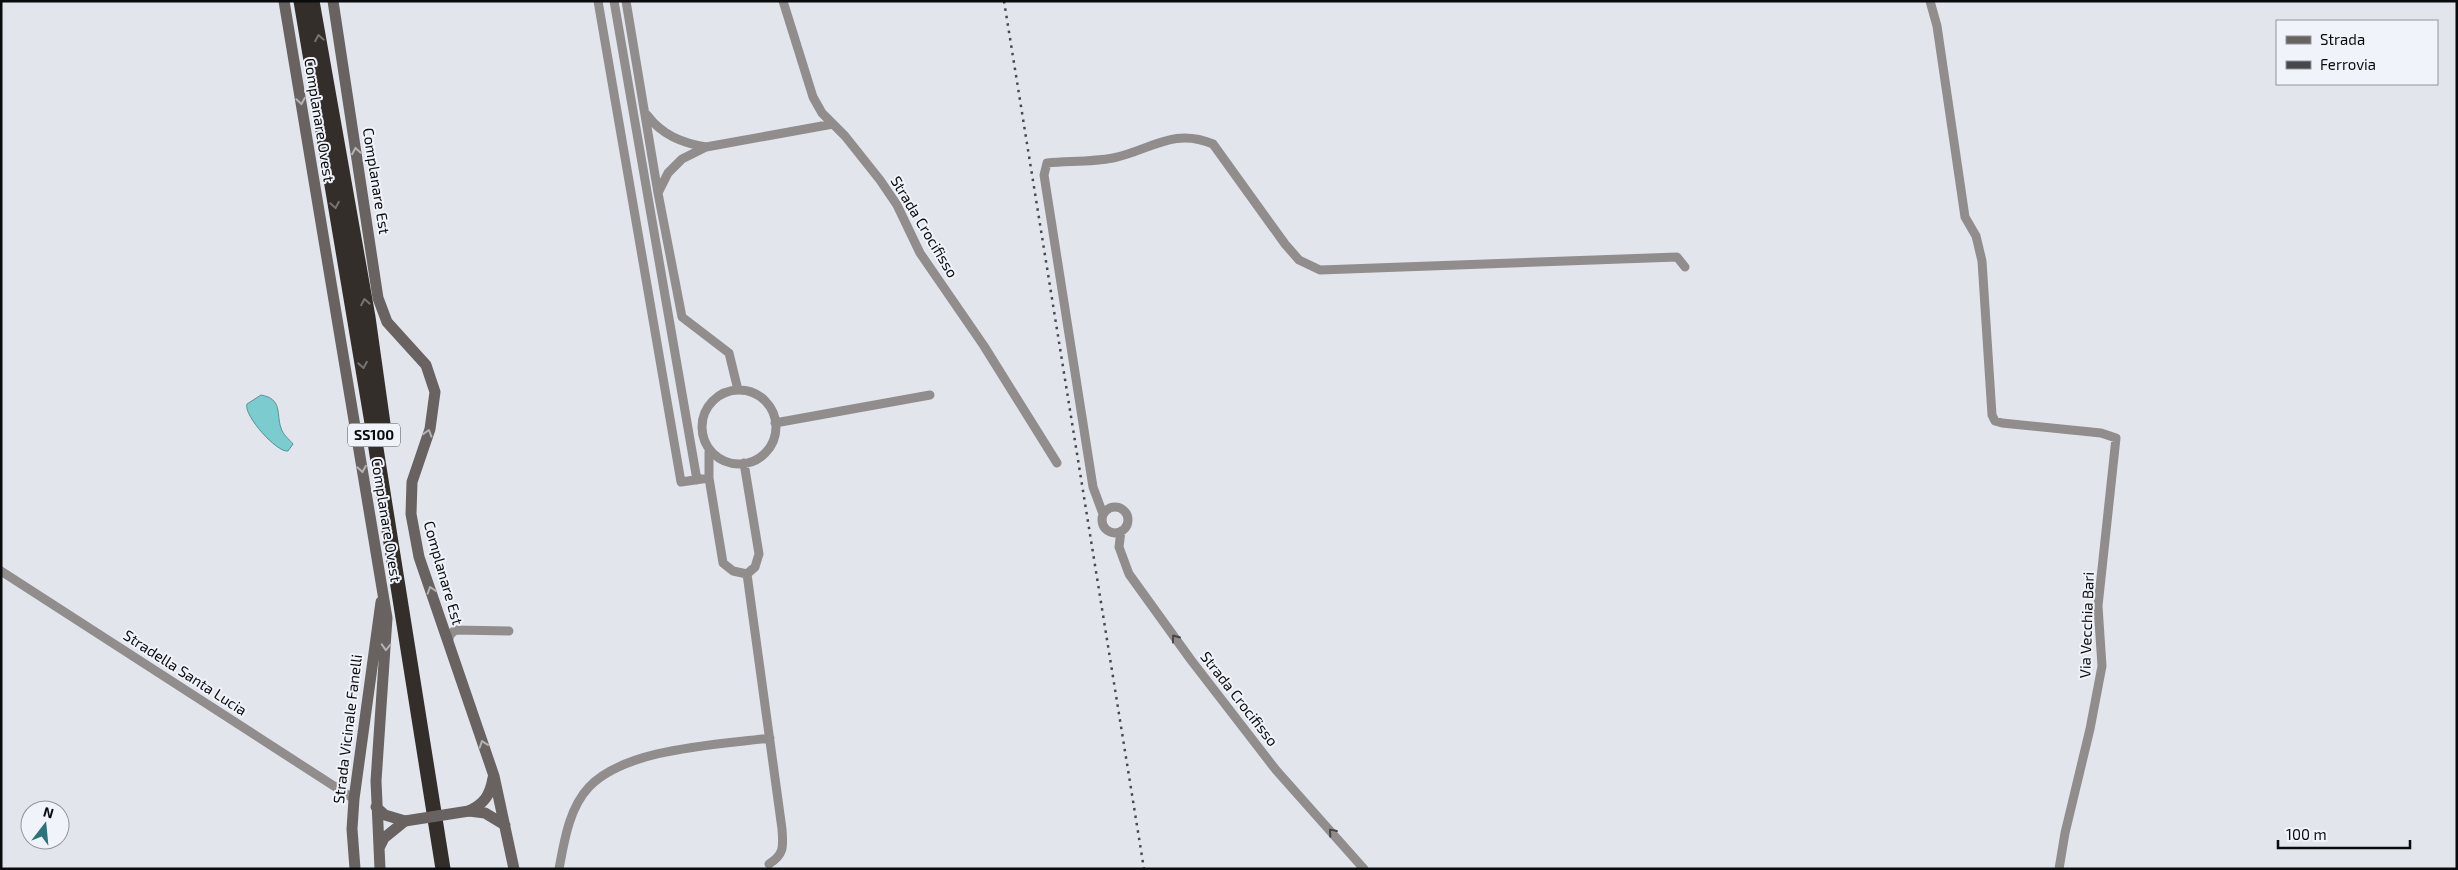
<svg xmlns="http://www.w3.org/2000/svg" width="2458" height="870" font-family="'Exo 2',sans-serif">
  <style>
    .water { fill: #7accce; stroke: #589294 }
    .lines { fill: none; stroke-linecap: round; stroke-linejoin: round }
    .street { stroke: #918d8c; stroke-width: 9 }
    .secondary { stroke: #686361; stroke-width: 11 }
    .highway { stroke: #342e2b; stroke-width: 15 }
    .rail { stroke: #47484c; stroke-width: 2.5; stroke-dasharray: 2.5 5; stroke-linecap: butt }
    .secondary-bridge { stroke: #686361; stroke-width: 11 }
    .oneway { stroke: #767373 }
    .oneway2 { stroke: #b3b2b5 }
    .oneway3 { stroke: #474646 }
    .labels { text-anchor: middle; stroke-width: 4; stroke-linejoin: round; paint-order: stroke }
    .shield { fill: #f1f3fa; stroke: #4f5154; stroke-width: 1 }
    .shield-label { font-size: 14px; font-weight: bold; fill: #0a0b0d }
    .street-label { font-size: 15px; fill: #0a0b0d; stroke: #f1f3fa }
  </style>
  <rect width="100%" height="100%" fill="#e3e5ed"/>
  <path class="water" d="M 261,395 C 283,399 276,414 281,428 C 283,435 289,439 293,444 L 288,451 C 277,453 243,415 247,404 Z"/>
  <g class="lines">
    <path class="street" d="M 598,1 L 681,482 L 709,478
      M 614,1 L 697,480
      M 626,1 L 658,193 L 682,317 L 729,353 L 738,390
      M 783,1 L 813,97 L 822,113 L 845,136 L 880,180 L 897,205 L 920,253 L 984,346 L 1057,463
      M 1930,1 L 1937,26 L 1965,217 L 1976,236 L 1982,261 L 1992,415 L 1995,421 L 2002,423 L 2101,433 L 2116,438 L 2098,606 L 2102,666 L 2090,729 L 2065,833 L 2059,869
      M 647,115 C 662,135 682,143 706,147
      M 658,193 L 668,173 L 682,159 L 706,147 L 833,124
      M702 427a37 37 0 1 1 74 0a37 37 0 1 1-74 0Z
      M 775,423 L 930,395
      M 709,449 L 709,478 L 723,563 L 733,571 L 747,574
      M 744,463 L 759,554 L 755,567 L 747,574 L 782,829 C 783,846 785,854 769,864
      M1102 520a13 13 0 1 1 26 0a13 13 0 1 1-26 0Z
      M 1103,514 L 1093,487 L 1044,175 L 1047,163 C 1068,161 1092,162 1113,158 C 1151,150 1173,127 1213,144 L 1285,244 L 1299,260 L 1320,270 L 1677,257 L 1685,267
      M 1121,531 L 1119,547 L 1129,574 L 1191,660 L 1276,770 L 1364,869
      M 1,571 L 354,799
      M 448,643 L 450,635 L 455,630 L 509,631
      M 559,869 C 564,842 569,808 589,787 C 626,748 717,745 770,738"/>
    <path class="secondary" d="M 284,1 L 387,618 L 376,781 L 380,869
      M 333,1 L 378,298 L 387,322 L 426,365 L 435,392 L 430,429 L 412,482 L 411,514 L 419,557 L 494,776 L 514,869
      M 376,807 L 385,815 L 405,821
      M 469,811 C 485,803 490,795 493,778
      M 469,811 L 485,813 L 505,825
      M 379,848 L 384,838 L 405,821
      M 355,869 L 352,829 L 354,799 L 381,602"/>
    <path class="highway" d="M 301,1 L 371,417 L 443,869
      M 312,1 L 368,317 L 385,438"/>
    <path class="rail" d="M 1004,1 L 1144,869"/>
    <path class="secondary-bridge" d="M 405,821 L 469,811"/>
  </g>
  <defs><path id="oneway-chevron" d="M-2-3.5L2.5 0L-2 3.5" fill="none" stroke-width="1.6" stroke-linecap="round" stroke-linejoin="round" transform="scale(1.25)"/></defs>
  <g class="oneway">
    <use href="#oneway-chevron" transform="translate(319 38) rotate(-100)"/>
    <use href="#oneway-chevron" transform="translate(335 205) rotate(80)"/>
    <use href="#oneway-chevron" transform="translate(365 302) rotate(-100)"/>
    <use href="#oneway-chevron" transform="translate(363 365) rotate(80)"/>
  </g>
  <g class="oneway2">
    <use href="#oneway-chevron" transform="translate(301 101) rotate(81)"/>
    <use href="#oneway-chevron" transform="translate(356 151) rotate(-99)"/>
    <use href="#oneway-chevron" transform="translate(428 433) rotate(-73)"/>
    <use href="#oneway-chevron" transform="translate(362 469) rotate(81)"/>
    <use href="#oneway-chevron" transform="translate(431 590) rotate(-108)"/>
    <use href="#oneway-chevron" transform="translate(386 647) rotate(92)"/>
    <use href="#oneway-chevron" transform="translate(483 744) rotate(-109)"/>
  </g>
  <g class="oneway3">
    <use href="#oneway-chevron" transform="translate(1175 638) rotate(-126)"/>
    <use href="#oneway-chevron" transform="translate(1332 832) rotate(-131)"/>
  </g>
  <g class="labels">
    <rect class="shield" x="348" y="423.5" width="52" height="23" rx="4"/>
    <g class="shield-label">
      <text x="374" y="440">SS100</text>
    </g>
    <g class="street-label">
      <text transform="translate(319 120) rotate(81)" y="5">Complanare Ovest</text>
      <text transform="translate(376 181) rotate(81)" y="5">Complanare Est</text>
      <text transform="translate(924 227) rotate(59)" y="5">Strada Crocifisso</text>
      <text transform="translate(386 520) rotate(81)" y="5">Complanare Ovest</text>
      <text transform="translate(443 573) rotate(74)" y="5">Complanare Est</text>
      <text transform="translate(2087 625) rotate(-88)" y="5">Via Vecchia Bari</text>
      <text transform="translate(185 673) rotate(33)" y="5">Stradella Santa Lucia</text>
      <text transform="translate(1239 699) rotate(52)" y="5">Strada Crocifisso</text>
      <text transform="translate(348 729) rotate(-83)" y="5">Strada Vicinale Fanelli</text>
    </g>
  </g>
  <rect width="2458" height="870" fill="none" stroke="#0a0b0d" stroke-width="5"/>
  <rect x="2276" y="20" width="162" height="65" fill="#f1f3fa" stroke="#95969b"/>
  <rect x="2286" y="36" width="25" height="8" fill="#686361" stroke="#95969b"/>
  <text x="2320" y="45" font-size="15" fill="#0a0b0d">Strada</text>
  <rect x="2286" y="61" width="25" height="8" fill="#47484c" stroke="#95969b"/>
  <text x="2320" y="70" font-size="15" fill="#0a0b0d">Ferrovia</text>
  <g transform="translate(45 825) rotate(16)"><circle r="24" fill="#f1f3fa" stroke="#95969b"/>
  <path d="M0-4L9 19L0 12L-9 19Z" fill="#2a747a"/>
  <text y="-8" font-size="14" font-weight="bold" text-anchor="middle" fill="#0a0b0d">N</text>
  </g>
  <path d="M2278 840v8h132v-8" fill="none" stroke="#0a0b0d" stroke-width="2.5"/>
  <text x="2286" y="840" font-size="15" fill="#0a0b0d" stroke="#f1f3fa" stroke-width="4" paint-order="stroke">100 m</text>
</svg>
